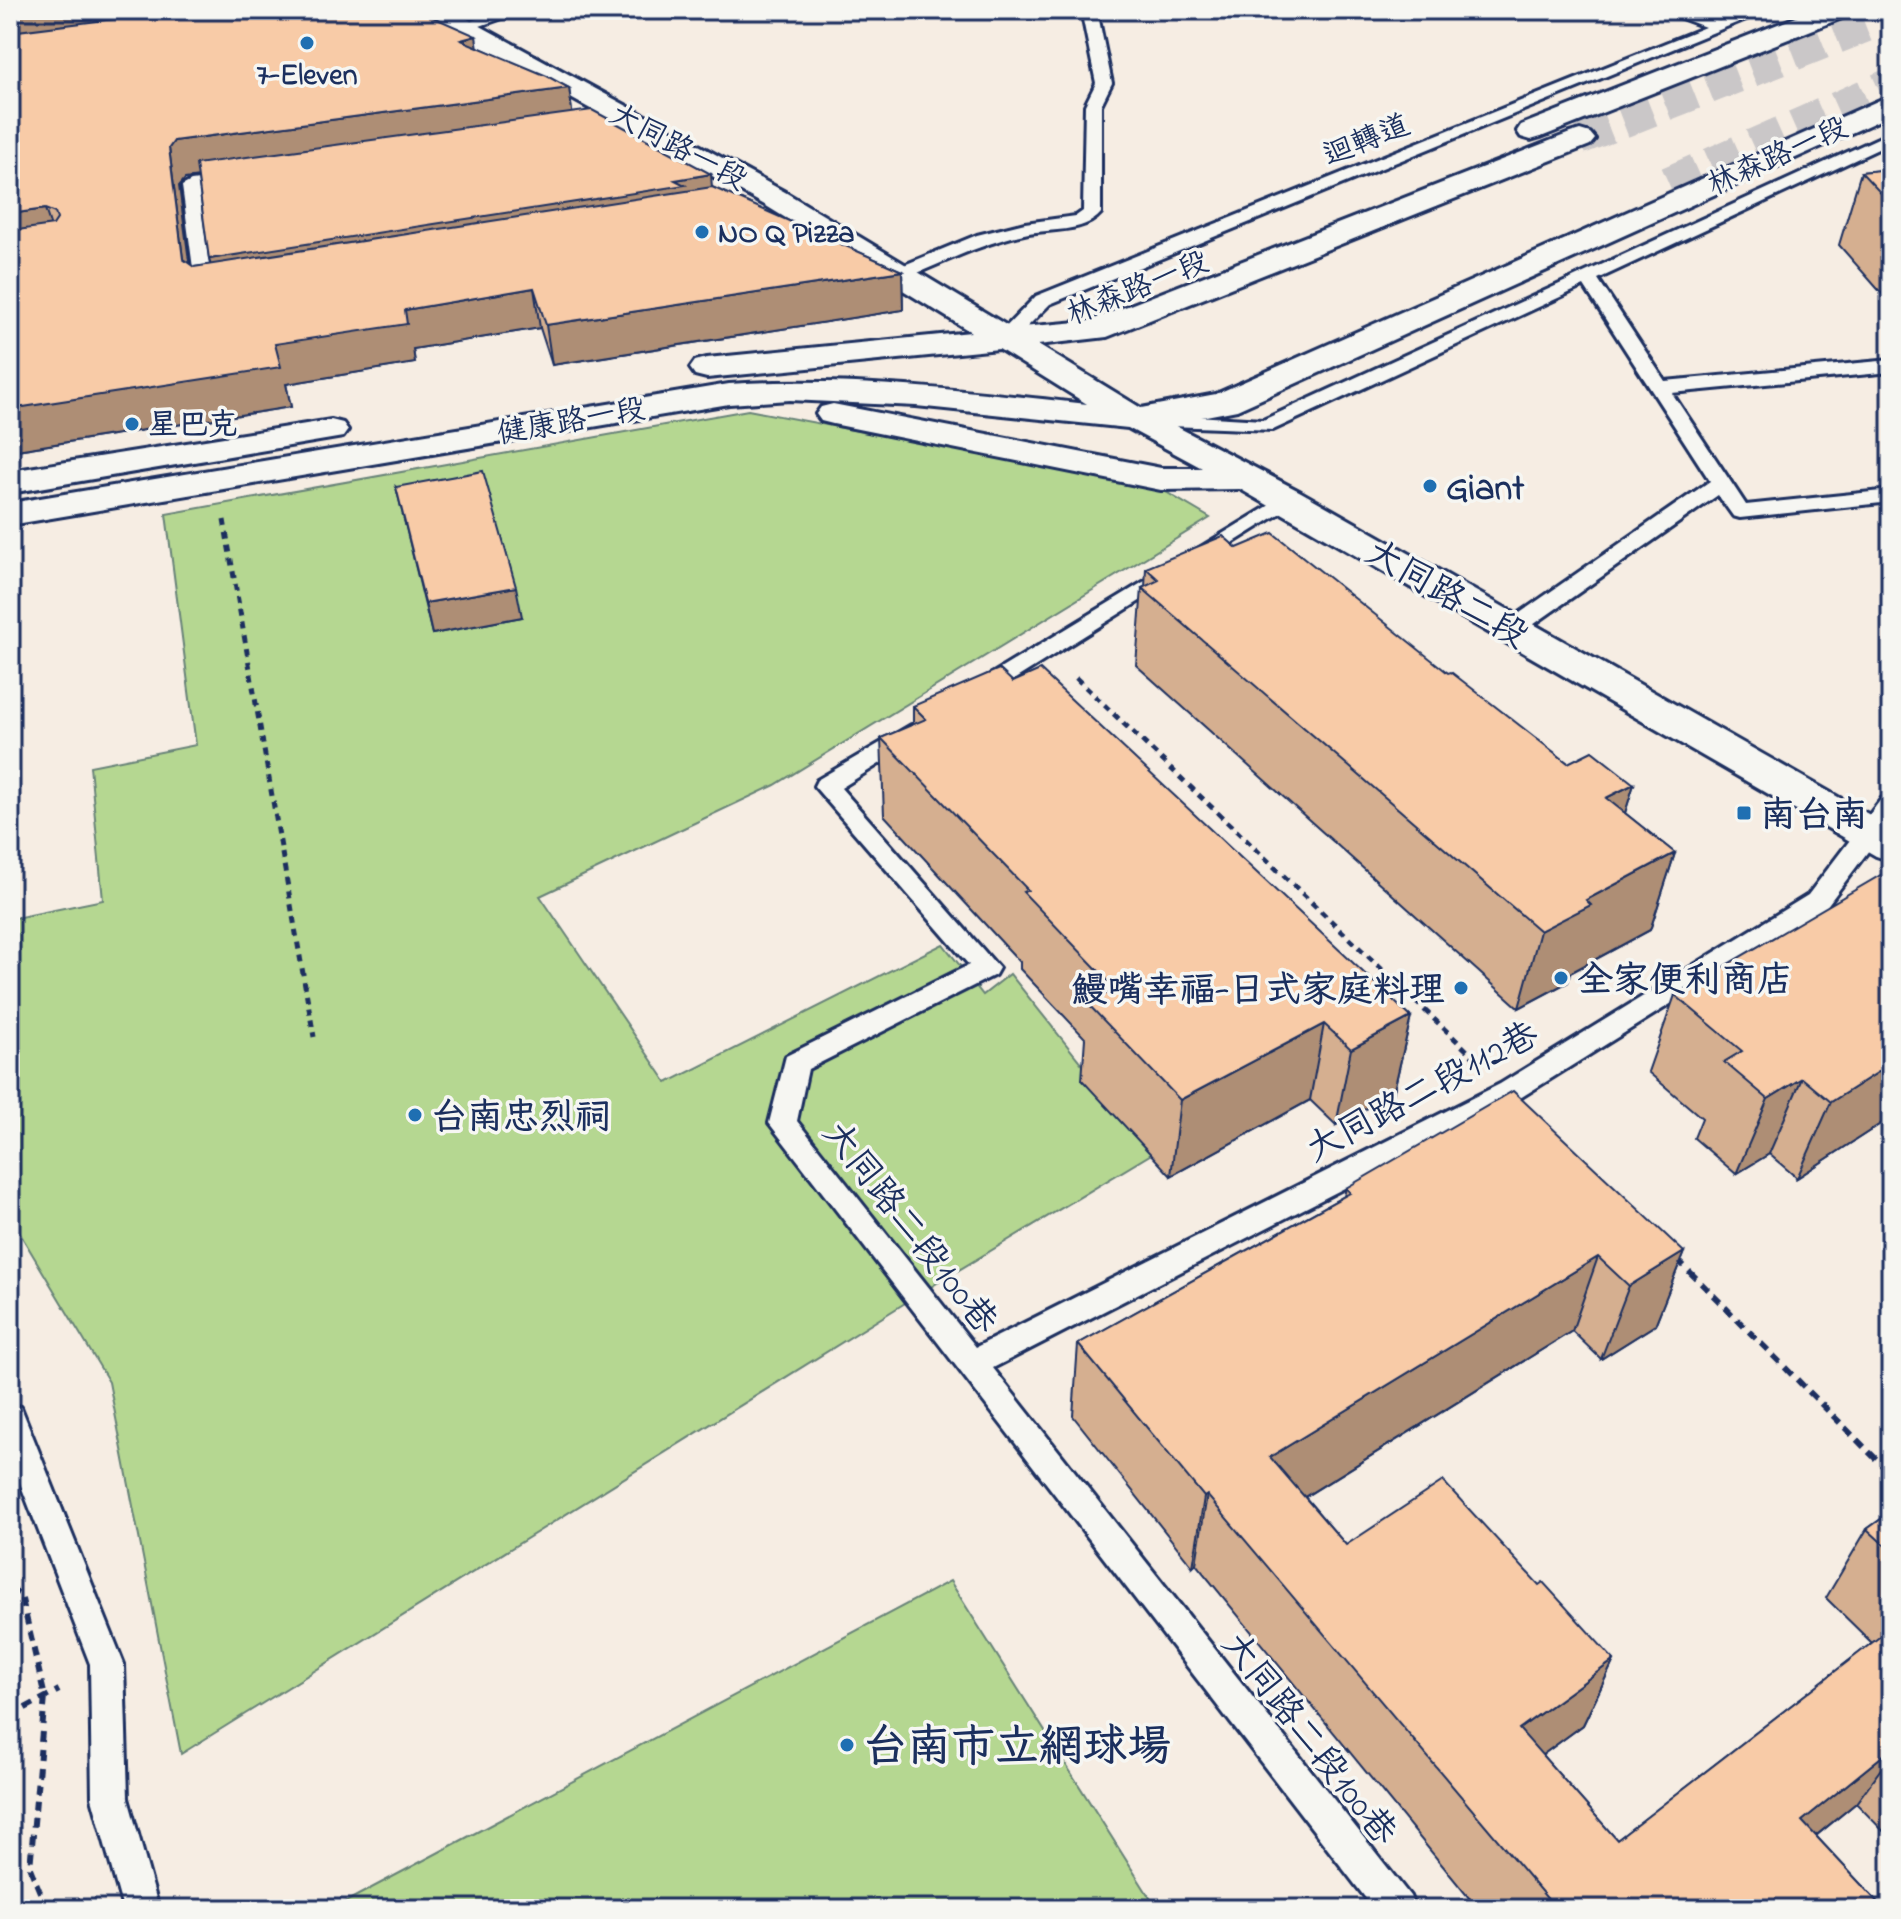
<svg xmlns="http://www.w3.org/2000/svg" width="1901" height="1919" font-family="'Indie Flower','LXGW WenKai TC',sans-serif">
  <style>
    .green { fill: #b5d791; stroke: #688378; stroke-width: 2 }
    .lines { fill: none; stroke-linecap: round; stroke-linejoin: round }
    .tertiary-tunnel { stroke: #cac7c8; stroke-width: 31; stroke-dasharray: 31 15; stroke-linecap: butt }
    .service-casing { stroke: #1b2f5e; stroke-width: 6 }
    .tertiary-casing { stroke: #1b2f5e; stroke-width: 6 }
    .path-far1 { stroke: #1b2f5e; stroke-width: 5; stroke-dasharray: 7 6; stroke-linecap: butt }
    .path { stroke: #1b2f5e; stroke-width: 6; stroke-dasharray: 10 7; stroke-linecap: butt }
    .service { fill: #f6f6f2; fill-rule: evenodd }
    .tertiary { fill: #f6f6f2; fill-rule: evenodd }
    .wall { fill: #d5af90; stroke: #1b2f5e; stroke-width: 2; fill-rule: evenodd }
    .shaded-wall { fill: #ae8e75; stroke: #1b2f5e; stroke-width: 2 }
    .building { fill: #f8cba7; stroke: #1b2f5e; stroke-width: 2 }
    .poi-dot { fill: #1f6fb2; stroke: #f6f6f2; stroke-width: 3 }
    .labels { text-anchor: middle; stroke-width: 7; stroke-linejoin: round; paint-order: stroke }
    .far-poi-label { font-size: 30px; font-weight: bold; fill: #1b2f5e; stroke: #f6f6f2; text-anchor: start }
    .far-street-label { font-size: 30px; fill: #1b2f5e; stroke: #f6f6f2 }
    .poi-label { font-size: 36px; font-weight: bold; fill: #1b2f5e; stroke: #f6f6f2; text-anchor: start }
    .street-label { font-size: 36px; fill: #1b2f5e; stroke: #f6f6f2 }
    .near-poi-label { font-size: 44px; font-weight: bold; fill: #1b2f5e; stroke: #f6f6f2; text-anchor: start }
  </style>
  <rect width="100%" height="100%" fill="#f6ede3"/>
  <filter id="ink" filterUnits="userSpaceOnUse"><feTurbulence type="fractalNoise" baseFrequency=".0125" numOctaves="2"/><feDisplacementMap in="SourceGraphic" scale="16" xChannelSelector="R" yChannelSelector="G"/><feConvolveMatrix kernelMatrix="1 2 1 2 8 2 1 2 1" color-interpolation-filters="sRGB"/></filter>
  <g filter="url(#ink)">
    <path class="green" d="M 748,410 L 1159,488 L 1210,518 L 775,785 L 540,896 L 667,1083 L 943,944 L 983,995 L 1010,974 L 1153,1153 L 934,1285 L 181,1754 L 109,1382 L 10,1217 L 10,919 L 103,900 L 90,766 L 196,745 L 166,514 Z
      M 950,1581 L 1157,1909 L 332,1909 Z"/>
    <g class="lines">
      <path class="tertiary-tunnel" d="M 1580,139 L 1891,17
        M 1668,182 L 1891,83"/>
      <defs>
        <path id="service" d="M 501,10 L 525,10 L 463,32 L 455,27 Z
          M 1081,10 L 1097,10 L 1112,83 L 1101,105 L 1101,213 C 1083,234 1049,228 1024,234 C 983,243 944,262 906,278 L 892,278 L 890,274 L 892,270 L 977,235 L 1025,223 L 1076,216 L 1083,211 L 1085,105 L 1096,83 Z
          M 1660,10 L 1684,10 L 1719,21 L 1746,10 L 1768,10 L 1050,304 L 1011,343 L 997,343 L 994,339 L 1036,296 L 1705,27 Z
          M 1891,132 L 1891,143 L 1598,279 L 1665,381 L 1891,360 L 1891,372 L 1672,393 L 1746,505 L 1891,490 L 1891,502 L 1740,518 L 1733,516 L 1718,495 L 1520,634 L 1504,634 L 1501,629 L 1504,624 L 1710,481 L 1584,286 L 1273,430 L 1144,425 L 1134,419 L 1144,413 L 1263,420 Z
          M 232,176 L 241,181 L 238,185 L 200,190 L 215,293 L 218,297 L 206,304 L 197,298 L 182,186 L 191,181 Z
          M 1288,494 L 1299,500 L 1295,504 L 983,699 L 967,699 L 963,694 L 967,689 Z
          M 911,725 L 919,727 L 923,733 L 919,739 L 841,788 L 999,968 L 995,975 L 808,1069 L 797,1121 L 976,1347 L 1500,1084 L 1808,895 L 1882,798 L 1891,796 L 1891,821 L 1826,907 L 1520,1098 L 993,1368 L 1410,1896 L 1415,1909 L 1374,1909 L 769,1123 L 786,1056 L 969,965 L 814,786 L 817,780 Z
          M 10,1404 L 21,1407 L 25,1417 L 124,1664 L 128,1798 L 159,1909 L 123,1909 L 92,1798 L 90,1664 L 10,1457 Z"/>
        <path id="tertiary" d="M 418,10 L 451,10 L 785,192 L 1011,328 L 1089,321 L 1570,133 L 1580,130 L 1590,133 L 1595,139 L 1590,145 L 1107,337 L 1038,345 L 1141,408 L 1216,394 L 1891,95 L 1891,115 L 1237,410 L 1170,423 L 1301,492 L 1891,827 L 1891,861 L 1876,856 L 1240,489 L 1161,490 L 833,424 L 821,421 L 816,414 L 821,407 L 833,404 L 1161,468 L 1202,468 L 1128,428 L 916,406 L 790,400 L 729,404 L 10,525 L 10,503 L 729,384 C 849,376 968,391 1087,404 L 999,349 L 707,378 L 695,375 L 690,368 L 695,361 L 707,358 L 971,332 L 763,204 L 422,16 Z
          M 1814,10 L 1851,10 L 1847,16 L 1541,137 L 1531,140 L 1521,137 L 1517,131 L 1521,125 Z
          M 331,420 L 343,423 L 348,430 L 343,437 L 10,493 L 10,471 Z"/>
      </defs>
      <use href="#service" class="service-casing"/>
      <use href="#tertiary" class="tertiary-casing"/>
      <path class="path-far1" d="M 224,520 L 314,1037
        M 1076,678 L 1477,1060"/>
      <path class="path" d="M 1677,1259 L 1891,1474
        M 10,1588 L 21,1595 L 45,1697 L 30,1868 L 47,1909
        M 10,1716 L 59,1690"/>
      <use href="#service" class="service"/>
      <use href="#tertiary" class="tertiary"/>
    </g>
    <path class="wall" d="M 10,10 L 478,47 L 569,88 L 572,113 L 712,187 L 902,271 L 903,310 L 552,365 L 540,328 L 413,349 L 415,363 L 286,384 L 291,407 L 10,451 ZM 198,177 L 210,265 L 194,267 L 189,264 L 179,186 L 185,179 Z
      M 1891,169 L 1891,304 L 1839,245 L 1861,172 Z
      M 396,487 L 522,617 L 432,634 Z
      M 1237,548 L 1448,673 L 1568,763 L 1634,784 L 1625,813 L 1675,853 L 1650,930 L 1570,973 L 1568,982 L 1519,1008 L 1136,665 L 1142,588 L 1145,587 L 1146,568 Z
      M 1013,682 L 1411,1017 L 1393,1094 L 1336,1125 L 1310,1100 L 1171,1176 L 1082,1080 L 1085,1038 L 1020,969 L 1020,962 L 884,815 L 881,738 L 913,725 L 913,706 Z
      M 1675,995 L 1891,1117 L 1797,1178 L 1769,1154 L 1736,1174 L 1694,1138 L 1702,1118 L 1648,1072 Z
      M 1346,1188 L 1684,1252 L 1655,1325 L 1601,1359 L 1572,1331 L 1305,1497 L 1346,1545 L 1539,1585 L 1614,1660 L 1583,1725 L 1542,1755 L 1617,1840 L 1872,1643 L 1826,1598 L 1867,1529 L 1891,1512 L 1891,1839 L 1856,1803 L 1816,1836 L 1884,1909 L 1478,1909 L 1196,1564 L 1193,1567 L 1073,1416 L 1078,1344 L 1344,1196 Z"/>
    <path class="shaded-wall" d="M 18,10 L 325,10 L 10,49 L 10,11 Z
      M 476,36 L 482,73 L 461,40 Z
      M 569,88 L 574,126 L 185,179 L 179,186 L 194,298 L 183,259 L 169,148 L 174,141 Z
      M 711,174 L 713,203 L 217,288 L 209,259 Z
      M 45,209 L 58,248 L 10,254 L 10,214 Z
      M 902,271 L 903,310 L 552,365 L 546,325 Z
      M 534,288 L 540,328 L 413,349 L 415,363 L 286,384 L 291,407 L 10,451 L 10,409 L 275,344 L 405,310 Z
      M 516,587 L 522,617 L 432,634 L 425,603 Z
      M 1634,784 L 1610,861 L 1606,798 Z
      M 1675,853 L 1650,930 L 1570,973 L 1568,982 L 1519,1008 L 1540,931 L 1586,900 Z
      M 1411,1017 L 1393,1094 L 1336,1125 L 1351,1049 Z
      M 1324,1024 L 1310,1100 L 1171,1176 L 1180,1100 Z
      M 1891,1064 L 1891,1117 L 1797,1178 L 1831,1102 Z
      M 1802,1078 L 1769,1154 L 1736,1174 L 1768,1099 Z
      M 1684,1252 L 1655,1325 L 1601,1359 L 1629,1286 Z
      M 1598,1257 L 1572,1331 L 1256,1527 L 1270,1457 Z
      M 1207,1495 L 1196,1564 L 1193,1567 L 1204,1497 Z
      M 1614,1660 L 1583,1725 L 1492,1792 L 1519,1729 Z
      M 1891,1749 L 1891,1755 L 1856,1803 L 1760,1881 L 1802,1821 Z"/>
    <path class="building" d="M 186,10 L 417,10 L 476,36 L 461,40 L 547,76 L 569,88 L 174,141 L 169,148 L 183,259 L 194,267 L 712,187 L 902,271 L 546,325 L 534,288 L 405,310 L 407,324 L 275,344 L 281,367 L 10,409 L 10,231 L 53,225 L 57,219 L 55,213 L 45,209 L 10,214 L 10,32 Z
      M 592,110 L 711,174 L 675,180 L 685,185 L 209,259 L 196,164 Z
      M 1891,169 L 1891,204 L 1861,172 Z
      M 483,471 L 516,587 L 425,603 L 396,487 Z
      M 1273,533 L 1448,673 L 1451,672 L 1568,763 L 1592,751 L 1634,784 L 1606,798 L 1675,853 L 1586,900 L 1591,905 L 1540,931 L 1142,588 L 1159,580 L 1146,568 L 1223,536 L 1237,548 Z
      M 999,669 L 1013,682 L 1040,670 L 1411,1017 L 1351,1049 L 1324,1024 L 1180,1100 L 1087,1003 L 1116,989 L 1023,892 L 1028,890 L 881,738 L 926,719 L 913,706 Z
      M 1891,869 L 1891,1064 L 1831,1102 L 1802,1078 L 1768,1099 L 1724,1062 L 1742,1051 L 1675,995 Z
      M 1513,1091 L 1684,1252 L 1629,1286 L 1598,1257 L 1270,1457 L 1346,1545 L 1443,1481 L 1539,1585 L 1543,1582 L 1614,1660 L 1519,1729 L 1617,1840 L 1891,1628 L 1891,1749 L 1802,1821 L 1884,1909 L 1556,1909 L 1207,1495 L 1204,1497 L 1078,1344 L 1350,1193 L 1346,1188 Z
      M 1891,1512 L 1891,1551 L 1867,1529 Z"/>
  </g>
  <g class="poi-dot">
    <circle cx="307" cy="43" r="8"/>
    <circle cx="702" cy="232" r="8"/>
    <circle cx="132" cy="424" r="8"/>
    <circle cx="1430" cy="486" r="8"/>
    <rect x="1736" y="805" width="16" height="16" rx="4"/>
    <circle cx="1561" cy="978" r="8"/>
    <circle cx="1461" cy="988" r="8"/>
    <circle cx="415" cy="1115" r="8"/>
    <circle cx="847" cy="1745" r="8"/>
  </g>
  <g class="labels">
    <g class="far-poi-label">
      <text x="307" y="84" text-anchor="middle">7-Eleven</text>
      <text x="718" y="242">NO Q Pizza</text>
      <text x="148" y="434">星巴克</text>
    </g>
    <g class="far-street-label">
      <text transform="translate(1366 139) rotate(-22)" y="10">迴轉道</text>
      <text transform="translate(679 146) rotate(28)" y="10">大同路一段</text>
      <text transform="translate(1777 155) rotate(-24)" y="10">林森路一段</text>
      <text transform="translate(1137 287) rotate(-22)" y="10">林森路一段</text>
      <text transform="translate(571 420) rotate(-10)" y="10">健康路一段</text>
    </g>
    <g class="poi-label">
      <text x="1446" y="499">Giant</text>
      <text x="1760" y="826">南台南</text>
      <text x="1577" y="991">全家便利商店</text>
      <text x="1445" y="1001" text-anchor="end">鰻嘴幸福-日式家庭料理</text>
      <text x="431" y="1128">台南忠烈祠</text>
    </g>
    <g class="street-label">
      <text transform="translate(1448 592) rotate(30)" y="13">大同路二段</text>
      <text transform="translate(1421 1090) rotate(-28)" y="13">大同路二段112巷</text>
      <text transform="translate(912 1226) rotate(52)" y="13">大同路二段100巷</text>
      <text transform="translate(1311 1737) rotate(52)" y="13">大同路二段100巷</text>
    </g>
    <g class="near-poi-label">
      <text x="863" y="1760">台南市立網球場</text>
    </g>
  </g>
  <rect width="1901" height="1919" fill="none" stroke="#f6f6f2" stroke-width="40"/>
  <rect x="20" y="20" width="1861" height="1879" fill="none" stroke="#1b2f5e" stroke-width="3" filter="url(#ink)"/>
</svg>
